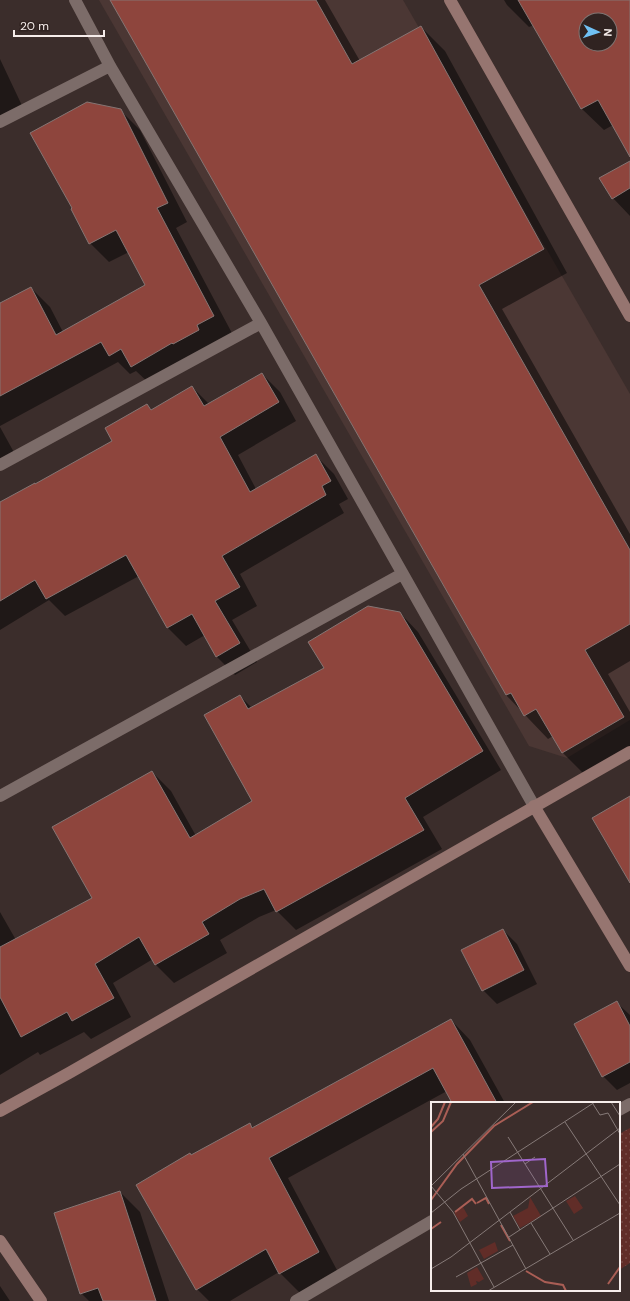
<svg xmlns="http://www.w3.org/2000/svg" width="630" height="1301" font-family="'DM Sans',sans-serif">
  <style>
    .built { fill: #4b3734 }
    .park { fill: url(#park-dots) }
    .shadow { fill: #0007; fill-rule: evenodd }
    .building { fill: #8e453d; stroke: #857573; fill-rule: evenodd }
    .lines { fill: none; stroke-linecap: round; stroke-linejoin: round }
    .street { stroke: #7c6c69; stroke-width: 12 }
    .secondary { stroke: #967570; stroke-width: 12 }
    .inset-river { fill: none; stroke: #aa5e55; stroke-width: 2 }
    .inset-road { fill: none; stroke: #867a78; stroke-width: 1 }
    .view { fill: #a066cc; fill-opacity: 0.15; stroke: #a066cc; stroke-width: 2 }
    .inset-edge { fill: none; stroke: #f6edeb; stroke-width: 2 }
  </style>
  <defs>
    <pattern id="park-dots" width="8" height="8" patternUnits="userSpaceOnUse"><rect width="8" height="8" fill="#612d28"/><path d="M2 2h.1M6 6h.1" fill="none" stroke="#784c47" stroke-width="1.8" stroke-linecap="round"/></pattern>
  </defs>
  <rect width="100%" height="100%" fill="#3b2d2b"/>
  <path class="built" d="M 99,0 L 403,0 L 630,394 L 630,720 L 567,758 L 529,746 Z"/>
  <path class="park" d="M 630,1128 L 630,1263 L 619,1270 L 619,1134 Z"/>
  <path class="shadow" d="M 111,0 L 325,0 L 360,61 L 421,27 L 445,51 L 567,273 L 502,309 L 630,534 L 630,661 L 608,674 L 630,712 L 630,751 L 586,776 L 563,753 L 553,736 L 548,739 L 506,695 Z
    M 504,0 L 630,0 L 630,155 L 613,125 L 604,130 L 582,109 L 534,25 L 529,27 L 507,5 ZM 586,20 L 610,20 L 610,44 L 586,44 Z
    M 0,59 L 26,114 L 0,126 Z
    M 120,110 L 140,130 L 187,222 L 176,228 L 233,335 L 151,385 L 136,371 L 130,374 L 118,362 L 0,426 L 0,304 L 31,288 L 50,307 L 63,332 L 146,285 L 129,252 L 109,262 L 90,243 Z
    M 630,162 L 630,216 L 613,198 Z
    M 262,374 L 280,392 L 296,421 L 238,455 L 256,489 L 316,456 L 334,474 L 348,499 L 339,504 L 344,513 L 240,574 L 257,606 L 232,620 L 257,662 L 235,675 L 217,657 L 205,635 L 186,646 L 168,628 L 139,576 L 65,616 L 49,600 L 0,630 L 0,503 L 36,485 L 113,441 L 147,405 L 152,410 L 192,387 L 209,404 Z
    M 0,427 L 16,456 L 0,465 Z
    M 400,613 L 418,632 L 501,770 L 423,817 L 442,849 L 296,930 L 276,910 L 259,917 L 220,940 L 227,953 L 174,983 L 156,965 L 153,959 L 113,983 L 131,1017 L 91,1039 L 84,1032 L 40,1055 L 38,1052 L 0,1075 L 0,912 L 16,940 L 94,899 L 152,772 L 171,791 L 196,836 L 253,801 L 240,696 L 252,708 L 325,669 Z
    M 503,930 L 517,944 L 537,984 L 497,1004 L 483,990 Z
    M 617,1003 L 630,1015 L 630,1083 L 617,1090 L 603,1076 Z
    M 451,1020 L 470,1040 L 505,1103 L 453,1103 L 447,1091 L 288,1178 L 338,1272 L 300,1293 L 279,1272 L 230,1301 L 209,1301 L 197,1289 L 191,1156 L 250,1124 L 254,1128 Z
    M 120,1192 L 140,1212 L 169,1301 L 89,1301 L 81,1293 Z
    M 0,1286 L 10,1301 L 0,1301 Z"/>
  <path class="building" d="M 110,0 L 316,0 L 352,64 L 421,26 L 544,249 L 479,285 L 630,550 L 630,624 L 585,650 L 624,717 L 562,753 L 536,709 L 524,716 L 511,693 L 506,695 Z
    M 518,0 L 630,0 L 630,157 L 598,100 L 581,109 ZM 586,20 L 610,20 L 610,44 L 586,44 Z
    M 87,102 L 121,109 L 168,203 L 157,208 L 214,316 L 197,325 L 199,330 L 173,344 L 172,343 L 131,367 L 121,349 L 109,356 L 101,342 L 0,396 L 0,303 L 31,287 L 56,335 L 145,285 L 116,230 L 89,244 L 71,209 L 72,208 L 30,133 Z
    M 630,161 L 630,188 L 612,199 L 599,178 Z
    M 262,373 L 279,402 L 220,437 L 250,492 L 316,454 L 331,481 L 322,486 L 326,495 L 222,556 L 240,587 L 215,601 L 240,643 L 216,657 L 192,614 L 167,628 L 126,555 L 46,599 L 35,580 L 0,601 L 0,502 L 35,483 L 35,484 L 112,441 L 105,428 L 147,404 L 151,410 L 192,386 L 204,406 Z
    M 368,606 L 400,612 L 483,751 L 405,798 L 424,830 L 276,912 L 264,889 L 240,899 L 202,922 L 209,934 L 155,965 L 139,937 L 95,964 L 114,998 L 72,1021 L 67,1012 L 21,1037 L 0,997 L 0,947 L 92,898 L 52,827 L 152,771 L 190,838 L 252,801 L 204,715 L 240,695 L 248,709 L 324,668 L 308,642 Z
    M 630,796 L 630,883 L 592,818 Z
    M 503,929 L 524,970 L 482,991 L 461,950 Z
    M 617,1001 L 630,1026 L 630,1062 L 602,1077 L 574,1024 Z
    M 451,1019 L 497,1103 L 452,1103 L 433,1068 L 269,1158 L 319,1252 L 279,1274 L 266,1249 L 196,1290 L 136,1185 L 190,1153 L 191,1155 L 250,1123 L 252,1128 Z
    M 120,1191 L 156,1301 L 103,1301 L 98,1288 L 80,1294 L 54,1213 Z"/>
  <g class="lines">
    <path class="street" d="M 75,0 L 110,66 L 261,323 L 534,806
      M 0,122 L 110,66
      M 0,465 L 261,323
      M 0,796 L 402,574
      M 619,1110 L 630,1104
      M 296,1301 L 432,1221"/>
    <path class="secondary" d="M 450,0 L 630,316
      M 534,806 L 630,966
      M 0,1111 L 69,1073 L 630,752
      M 0,1241 L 41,1301"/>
  </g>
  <g transform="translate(431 1102)">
    <rect width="189" height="189" fill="#3b2d2b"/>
    <path d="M 64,140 L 67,149 L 53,157 L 48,148 Z" fill="#612d28"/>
    <path d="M 144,94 L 152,106 L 143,112 L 135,99 ZM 99,95 L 110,114 L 89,126 L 82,114 L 97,106 ZM 32,105 L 37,114 L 29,120 L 23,111 ZM 46,165 L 53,177 L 48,180 L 45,179 L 46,182 L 40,185 L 36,171 Z" fill="#612d28"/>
    <path class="inset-river" d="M 0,25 L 7,17 L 14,0M 0,30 L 12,19 L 20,0M 0,98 L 26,62 L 63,24 L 102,0M 46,101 L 55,96 L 58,102M 24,110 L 41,97 L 45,102M 70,123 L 79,139M 0,127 L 10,120M 95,169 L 114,180 L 132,183 L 135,189M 177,182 L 189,165"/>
    <path class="inset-road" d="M 180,0 L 189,14M 162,2 L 169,13 L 177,11 L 189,32M 134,20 L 189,103M 77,35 L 142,138M 32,52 L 95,167M 94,62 L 104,55M 0,84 L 22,110 L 63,185M 0,84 L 85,0M 79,110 L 89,128M 0,111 L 30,87 L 164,0M 100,121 L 119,152M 78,135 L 189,62M 0,167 L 20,155 L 189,26M 25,175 L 82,143M 57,189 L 189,111"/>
    <path class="view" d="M 114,57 L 116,84 L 61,86 L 60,60 Z"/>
    <rect width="189" height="189" class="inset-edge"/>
  </g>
  <g transform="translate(598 32) rotate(93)"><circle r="19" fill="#302321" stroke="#7f7472"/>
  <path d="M0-3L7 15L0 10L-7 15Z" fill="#70c1f4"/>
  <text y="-6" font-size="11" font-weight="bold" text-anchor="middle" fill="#f6edeb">N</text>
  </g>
  <path d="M14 30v6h90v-6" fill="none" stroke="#f6edeb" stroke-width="2"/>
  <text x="20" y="30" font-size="12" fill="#f6edeb" stroke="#302321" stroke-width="3" paint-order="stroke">20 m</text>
</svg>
